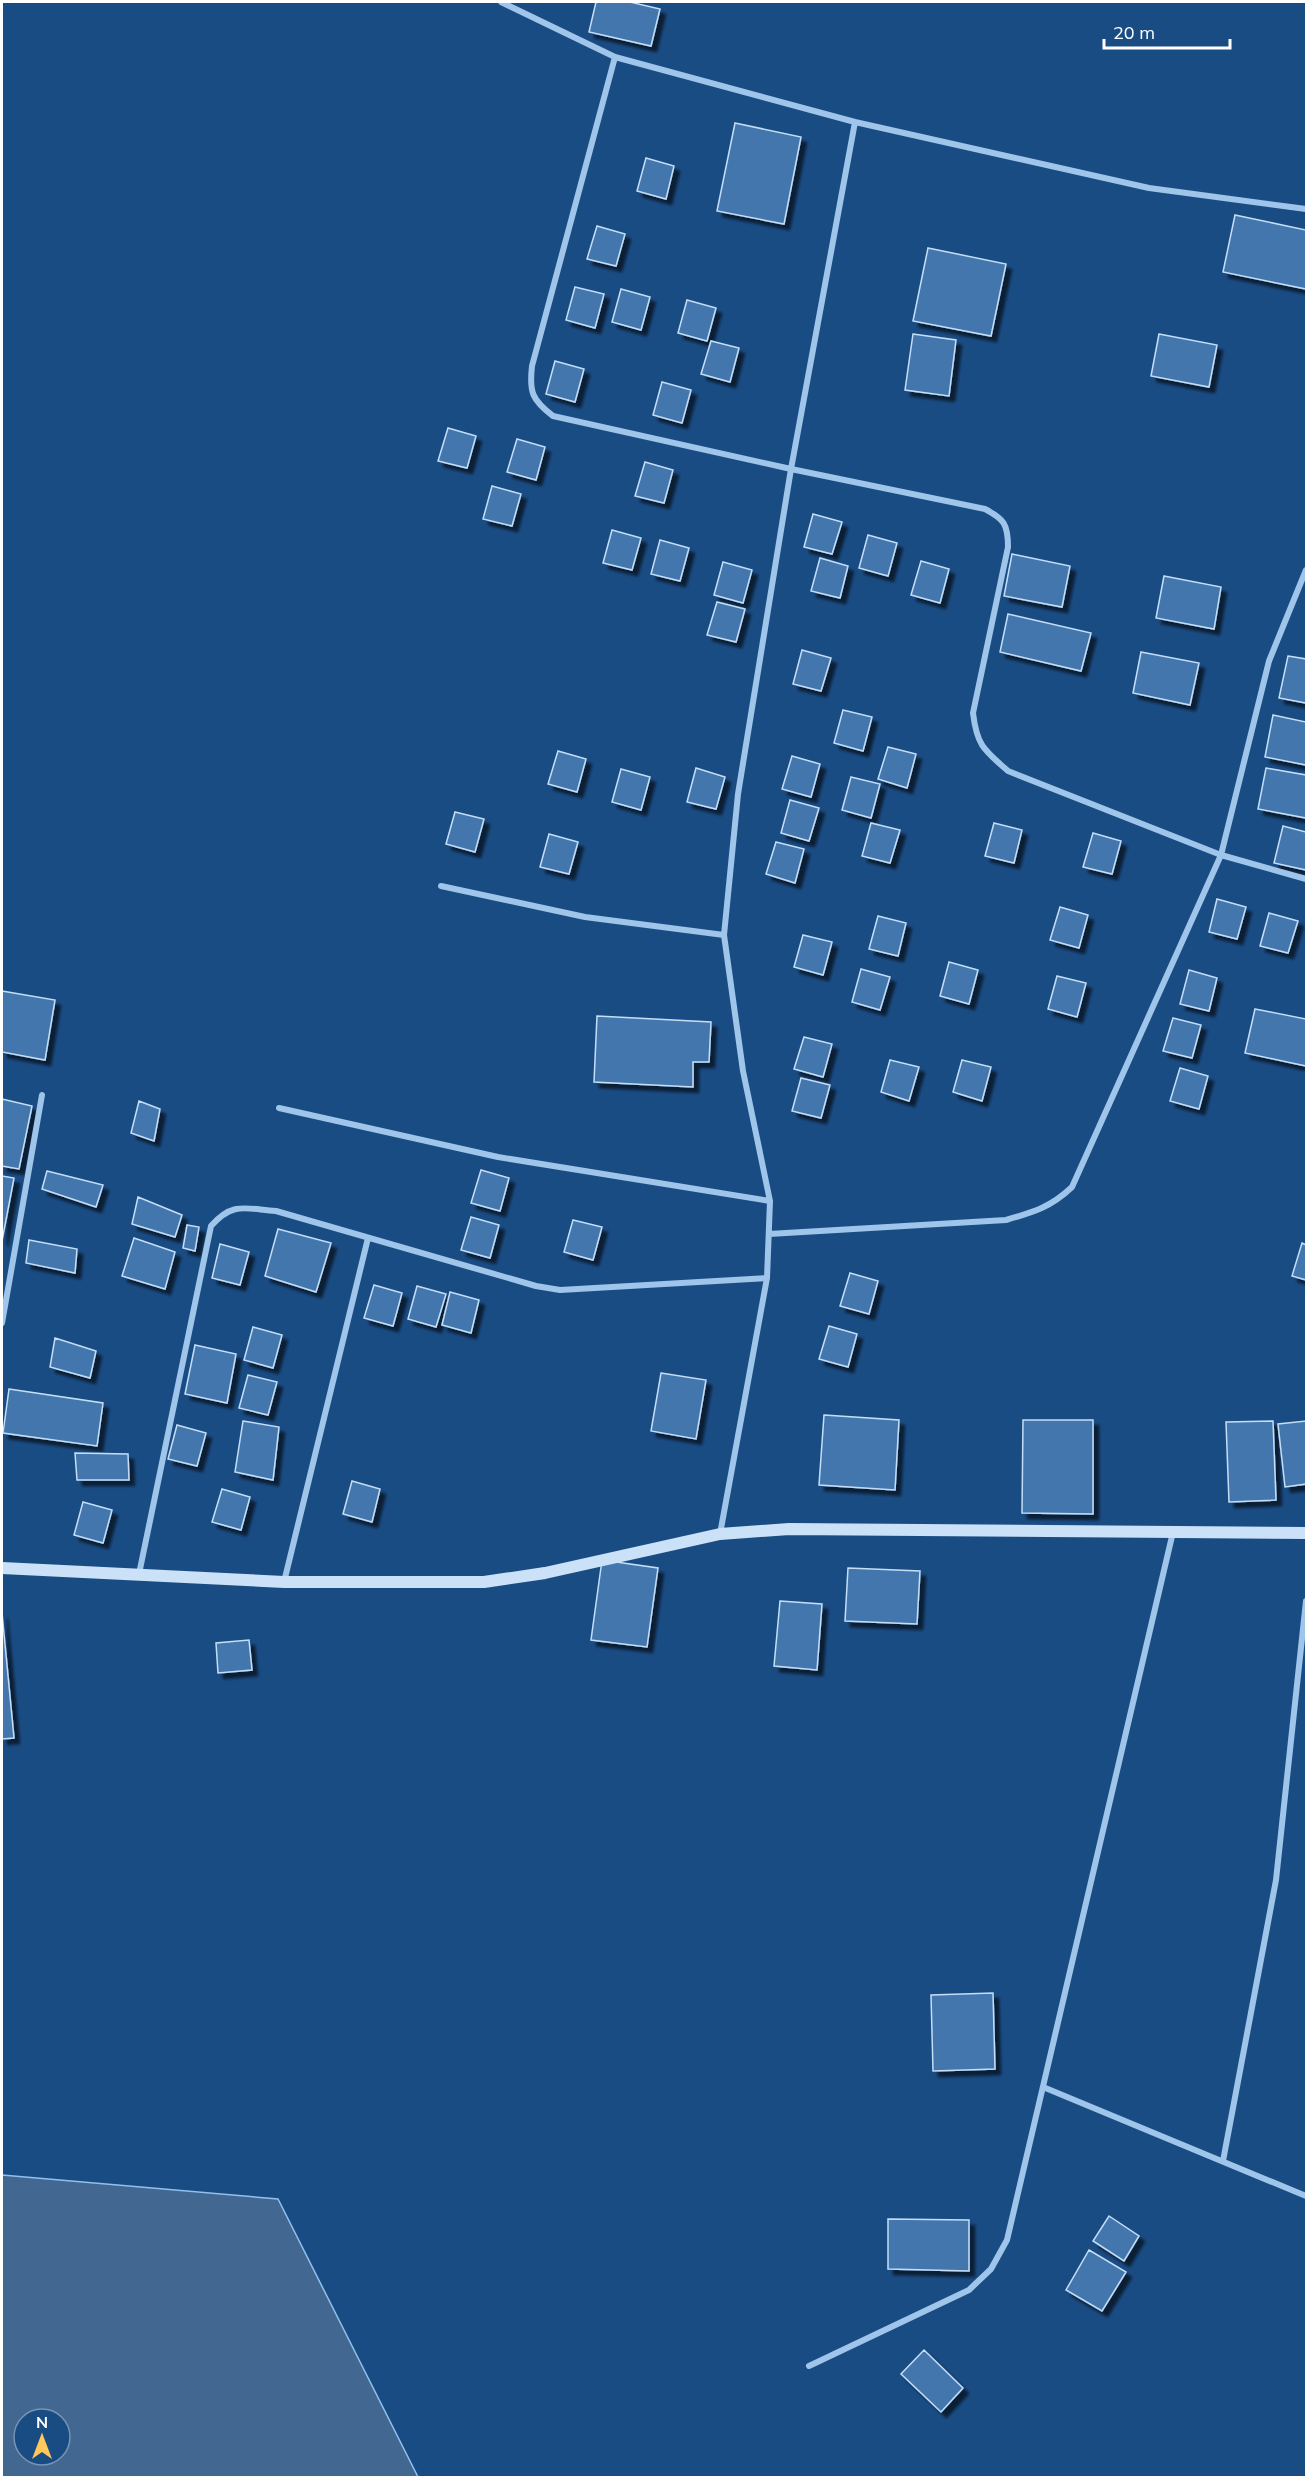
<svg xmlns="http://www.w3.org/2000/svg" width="1308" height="2479" font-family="Mulish,sans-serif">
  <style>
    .water { fill: #426790; stroke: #92c0ee; stroke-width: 1.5; fill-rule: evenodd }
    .building { fill: #4376ad; stroke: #c4def8; stroke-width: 1.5; filter: url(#shadow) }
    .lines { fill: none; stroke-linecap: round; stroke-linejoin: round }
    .minor { stroke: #9fc5eb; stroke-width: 6 }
    .secondary { stroke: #cbe1f8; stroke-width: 12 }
  </style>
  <defs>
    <filter id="shadow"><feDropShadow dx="5.5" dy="5.5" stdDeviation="1.5" flood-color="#0009"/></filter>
  </defs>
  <rect width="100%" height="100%" fill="#1a4c84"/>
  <path class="water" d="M 2,2175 L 278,2199 L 418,2477 L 2,2477 ZM 24,2419 L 60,2419 L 60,2455 L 24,2455 Z"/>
  <path class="building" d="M 596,2 L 630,2 L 660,9 L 651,46 L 589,32 Z
    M 735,123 L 801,137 L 784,224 L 717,211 Z
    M 646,158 L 674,166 L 666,199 L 637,191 Z
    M 1235,215 L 1306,230 L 1306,289 L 1223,272 Z
    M 597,226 L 625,234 L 616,266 L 587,259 Z
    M 928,248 L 1006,264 L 991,336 L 913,321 Z
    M 575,287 L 604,294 L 595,328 L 566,320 Z
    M 621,289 L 650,297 L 641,330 L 612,322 Z
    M 687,300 L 716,308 L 707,341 L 678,333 Z
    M 913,334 L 956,340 L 949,396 L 905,390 Z
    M 1159,334 L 1217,345 L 1209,387 L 1151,376 Z
    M 711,341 L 739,348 L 730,382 L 701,374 Z
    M 555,361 L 584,369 L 575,402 L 546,394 Z
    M 662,382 L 691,390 L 682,423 L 653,415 Z
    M 448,428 L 476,436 L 467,468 L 438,461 Z
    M 517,439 L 545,447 L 536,480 L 507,472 Z
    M 645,462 L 673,470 L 664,503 L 635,496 Z
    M 492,486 L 521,494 L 512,526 L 483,519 Z
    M 813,514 L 842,522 L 832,554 L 804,547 Z
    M 612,530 L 641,538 L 632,570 L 603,563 Z
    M 868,535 L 897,543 L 888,576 L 859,568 Z
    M 660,540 L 689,548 L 680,581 L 651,574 Z
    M 1012,554 L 1070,566 L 1062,607 L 1004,596 Z
    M 820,558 L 848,566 L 840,598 L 811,591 Z
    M 921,561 L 949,569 L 940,603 L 911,595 Z
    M 723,562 L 752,570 L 743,603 L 714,595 Z
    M 1164,576 L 1221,587 L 1214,629 L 1156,618 Z
    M 717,602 L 745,609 L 736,642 L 707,635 Z
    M 1008,614 L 1091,633 L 1081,671 L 1000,652 Z
    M 802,650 L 831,658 L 821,691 L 793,684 Z
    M 1141,652 L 1199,663 L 1190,705 L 1133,693 Z
    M 1288,656 L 1306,659 L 1306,703 L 1279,698 Z
    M 843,710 L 872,717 L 863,751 L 834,743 Z
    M 1273,715 L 1306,722 L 1306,765 L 1265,757 Z
    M 888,747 L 916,754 L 907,788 L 878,779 Z
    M 558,751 L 586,759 L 577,792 L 548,784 Z
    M 792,756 L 820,764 L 811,797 L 782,789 Z
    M 696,768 L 725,777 L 716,809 L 687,802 Z
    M 1266,768 L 1306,775 L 1306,818 L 1258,809 Z
    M 621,769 L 650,777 L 641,810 L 612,802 Z
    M 851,777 L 880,784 L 871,818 L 842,810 Z
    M 790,800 L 819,808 L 809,841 L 781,833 Z
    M 455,812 L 484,819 L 475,852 L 446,844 Z
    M 871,823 L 900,830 L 890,863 L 862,856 Z
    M 994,823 L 1022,830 L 1014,863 L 985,856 Z
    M 1283,826 L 1306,832 L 1306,870 L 1274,863 Z
    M 1093,833 L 1121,841 L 1112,874 L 1083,867 Z
    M 549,834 L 578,842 L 569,874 L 540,867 Z
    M 776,842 L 804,849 L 795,883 L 766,874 Z
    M 1217,899 L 1246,907 L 1237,939 L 1209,932 Z
    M 1060,907 L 1088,915 L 1079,948 L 1050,940 Z
    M 1269,913 L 1298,921 L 1288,953 L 1260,946 Z
    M 878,916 L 906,923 L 898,956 L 869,949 Z
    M 803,935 L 832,942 L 823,975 L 794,967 Z
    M 949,962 L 978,970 L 969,1004 L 940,996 Z
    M 861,969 L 890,977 L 880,1010 L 852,1002 Z
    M 1189,970 L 1217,978 L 1209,1011 L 1180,1004 Z
    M 1057,976 L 1086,983 L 1077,1017 L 1048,1009 Z
    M 2,991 L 55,1000 L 45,1060 L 2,1052 Z
    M 1255,1009 L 1306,1019 L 1306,1066 L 1245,1053 Z
    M 597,1016 L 711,1022 L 709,1062 L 693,1062 L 693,1087 L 594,1082 Z
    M 1173,1018 L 1201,1025 L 1192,1058 L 1163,1051 Z
    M 804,1037 L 832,1044 L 823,1077 L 794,1069 Z
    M 890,1060 L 919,1067 L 909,1101 L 881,1092 Z
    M 962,1060 L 991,1067 L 982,1101 L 953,1092 Z
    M 1180,1068 L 1208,1076 L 1199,1109 L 1170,1101 Z
    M 801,1078 L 830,1085 L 821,1118 L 792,1111 Z
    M 2,1099 L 32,1106 L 19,1169 L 2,1166 Z
    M 139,1101 L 160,1109 L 154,1141 L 131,1133 Z
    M 481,1170 L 509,1178 L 500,1211 L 471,1203 Z
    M 47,1171 L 103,1185 L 96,1207 L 42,1189 Z
    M 2,1176 L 14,1178 L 2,1241 Z
    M 138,1197 L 182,1215 L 175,1237 L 132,1224 Z
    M 471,1217 L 499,1225 L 490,1258 L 461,1250 Z
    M 573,1220 L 602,1227 L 593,1260 L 564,1252 Z
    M 187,1225 L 199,1227 L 195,1251 L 183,1248 Z
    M 278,1229 L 331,1243 L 316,1292 L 265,1276 Z
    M 134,1238 L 175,1252 L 165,1289 L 122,1276 Z
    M 29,1240 L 77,1249 L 75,1273 L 26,1263 Z
    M 1302,1243 L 1306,1245 L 1306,1280 L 1292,1276 Z
    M 220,1244 L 249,1252 L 240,1285 L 212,1278 Z
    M 850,1273 L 878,1281 L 869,1314 L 840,1306 Z
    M 374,1285 L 402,1293 L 393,1326 L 364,1318 Z
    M 417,1286 L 446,1294 L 436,1327 L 408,1319 Z
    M 450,1292 L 479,1300 L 471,1333 L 442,1325 Z
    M 829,1326 L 857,1334 L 848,1367 L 819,1359 Z
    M 253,1327 L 282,1335 L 273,1368 L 244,1360 Z
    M 55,1338 L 96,1351 L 90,1378 L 50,1367 Z
    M 195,1345 L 236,1354 L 227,1403 L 185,1394 Z
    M 661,1373 L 706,1380 L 696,1439 L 651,1431 Z
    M 248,1375 L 277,1382 L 268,1415 L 239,1408 Z
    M 9,1389 L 103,1403 L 97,1446 L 3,1433 Z
    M 824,1415 L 899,1420 L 895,1490 L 819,1485 Z
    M 1023,1420 L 1093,1420 L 1093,1514 L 1022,1513 Z
    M 243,1421 L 279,1427 L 273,1480 L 235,1472 Z
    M 1273,1421 L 1276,1500 L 1229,1502 L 1226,1422 Z
    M 1306,1421 L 1306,1484 L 1285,1487 L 1278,1424 Z
    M 177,1425 L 206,1433 L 197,1466 L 168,1459 Z
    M 75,1453 L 128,1454 L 129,1480 L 77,1480 Z
    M 352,1481 L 380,1489 L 372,1522 L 343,1514 Z
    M 222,1489 L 250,1497 L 241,1530 L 212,1522 Z
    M 83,1502 L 112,1510 L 103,1543 L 74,1535 Z
    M 602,1560 L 658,1568 L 647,1647 L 591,1640 Z
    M 848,1568 L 920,1571 L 917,1624 L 845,1621 Z
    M 780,1601 L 822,1604 L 817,1670 L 774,1666 Z
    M 2,1613 L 14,1738 L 2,1739 Z
    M 249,1640 L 252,1670 L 218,1673 L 216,1643 Z
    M 993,1993 L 995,2069 L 933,2071 L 931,1995 Z
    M 1109,2216 L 1139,2236 L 1124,2261 L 1093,2241 Z
    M 888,2219 L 969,2220 L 969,2271 L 888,2269 Z
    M 1089,2250 L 1126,2272 L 1102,2311 L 1066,2290 Z
    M 924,2350 L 963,2388 L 941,2412 L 901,2374 Z"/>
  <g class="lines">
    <path class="minor" d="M 501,2 L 615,57 L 855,122 L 1149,188 L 1306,209
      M 615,57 L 532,366 C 529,392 532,400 553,416 L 791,469 L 985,509 C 1004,519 1008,524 1008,547 L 973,713 C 977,746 984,750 1008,771 L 1221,855 L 1306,879
      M 441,886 L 585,917 L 724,935
      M 279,1108 L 498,1157 L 770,1201
      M 769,1234 L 1006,1220 C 1034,1212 1051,1207 1072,1187 L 1221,855 L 1269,661 L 1306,570
      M 2,1323 L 42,1095
      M 720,1534 L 767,1278 L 770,1201 L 743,1071 L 724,935 L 738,794 L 791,469 L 855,122
      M 139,1574 L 211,1226 C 233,1201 246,1209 276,1211 L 536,1286 L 560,1290 L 767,1278
      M 284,1582 L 368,1238
      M 1043,2087 L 1306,2196
      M 1223,2161 L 1276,1880 L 1306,1601
      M 809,2366 L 969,2290 L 991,2269 L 1007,2240 L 1173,1532"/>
    <path class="secondary" d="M 2,1568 L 284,1582 L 484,1582 L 545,1573 L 720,1534 L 789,1529 L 1306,1533"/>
  </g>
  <rect width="1308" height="2479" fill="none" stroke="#ffffff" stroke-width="6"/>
  <g transform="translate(42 2437)"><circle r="28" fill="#1a4c84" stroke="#7694b5" stroke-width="1.5"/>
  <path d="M0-4.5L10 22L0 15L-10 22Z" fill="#fec85b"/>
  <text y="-9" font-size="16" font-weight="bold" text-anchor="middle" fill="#ffffff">N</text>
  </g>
  <path d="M1104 39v9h126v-9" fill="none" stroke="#ffffff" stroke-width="3"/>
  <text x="1113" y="39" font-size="18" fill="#ffffff" stroke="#1a4c84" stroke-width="4.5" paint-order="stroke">20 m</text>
</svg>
